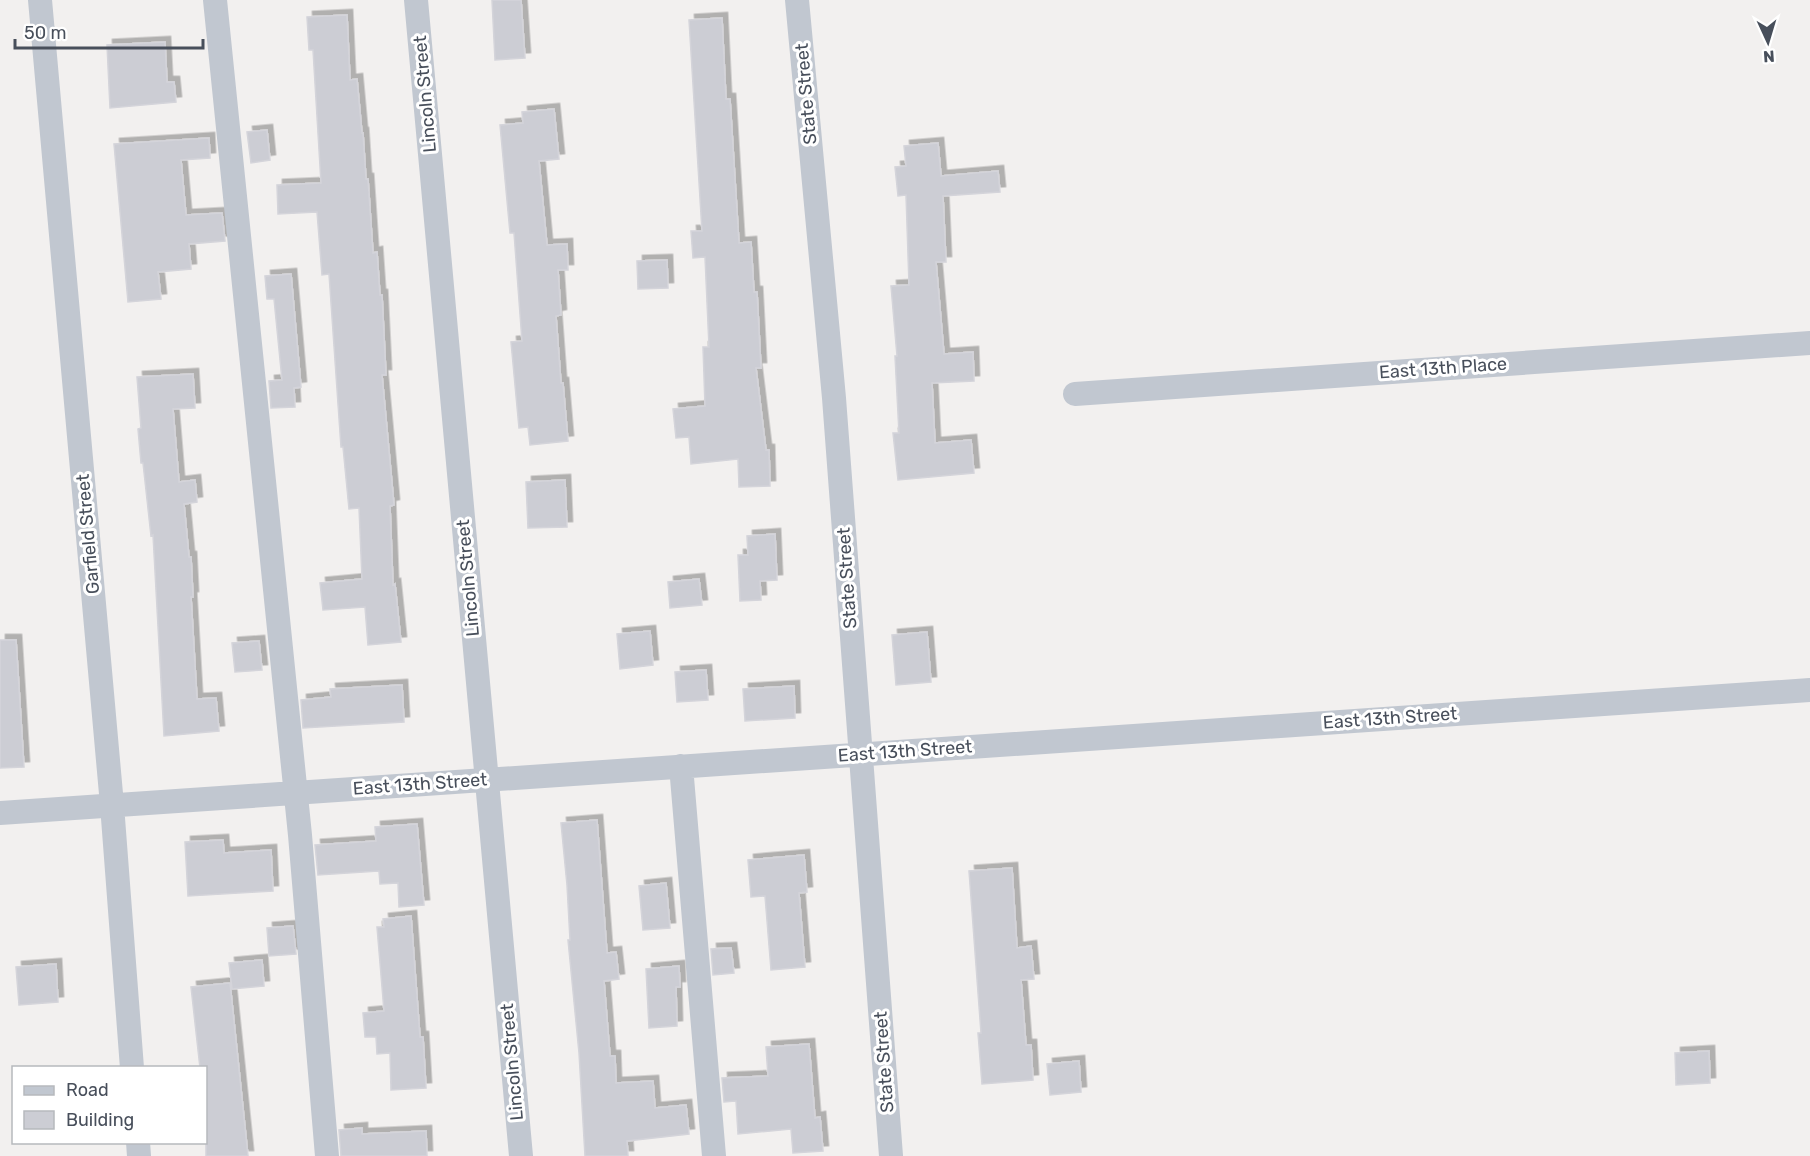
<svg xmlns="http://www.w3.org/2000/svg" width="1810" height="1156" font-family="Rubik,sans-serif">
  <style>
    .building { fill: #cccdd4; stroke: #d4d4da; stroke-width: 1.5; filter: url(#shadow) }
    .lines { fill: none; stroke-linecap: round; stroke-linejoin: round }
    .minor { stroke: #c1c7d0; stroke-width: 24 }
    .labels { text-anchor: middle; stroke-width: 6; stroke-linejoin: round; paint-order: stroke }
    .street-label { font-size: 18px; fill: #484f5b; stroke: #fff }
  </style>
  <defs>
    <filter id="shadow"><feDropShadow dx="5.5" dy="-5.5" stdDeviation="0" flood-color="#0004"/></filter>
  </defs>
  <rect width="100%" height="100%" fill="#f2f0ef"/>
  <path class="building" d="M 492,0 L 521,0 L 525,58 L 495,60 Z
    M 347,15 L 350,80 L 357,79 L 362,133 L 363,133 L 366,179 L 368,179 L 373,253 L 377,252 L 380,295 L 382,295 L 386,375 L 382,375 L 394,505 L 390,506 L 393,585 L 395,584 L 401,642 L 368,645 L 365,607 L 323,610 L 320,583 L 362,579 L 359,508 L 349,509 L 343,447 L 341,447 L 329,274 L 322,275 L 317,212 L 278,214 L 277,185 L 321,183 L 313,50 L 309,50 L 307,17 Z
    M 722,18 L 726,99 L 730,99 L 739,243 L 751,242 L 754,292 L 757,292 L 761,368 L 756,368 L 766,450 L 769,450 L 770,486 L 739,487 L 738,459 L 691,464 L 689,437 L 676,438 L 673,409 L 705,406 L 703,347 L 709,347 L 705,257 L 693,258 L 691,231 L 702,231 L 689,20 Z
    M 165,42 L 167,82 L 174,82 L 176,102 L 110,108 L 107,45 Z
    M 554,109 L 559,159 L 539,161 L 547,245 L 567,244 L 568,270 L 558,270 L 561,315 L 556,316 L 561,383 L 563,383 L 568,441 L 530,445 L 528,427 L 519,428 L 511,342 L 522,341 L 514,233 L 510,233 L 500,125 L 523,123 L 522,112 Z
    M 267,130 L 270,160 L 251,163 L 247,132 Z
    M 209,138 L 210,158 L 181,160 L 186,215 L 222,213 L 225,241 L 189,244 L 191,269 L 158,272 L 161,299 L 128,302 L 114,144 Z
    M 938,143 L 941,176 L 998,171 L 1000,192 L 943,196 L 946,262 L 936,262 L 944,354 L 973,352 L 974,381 L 932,383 L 935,443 L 971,440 L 974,473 L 898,480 L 893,433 L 899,433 L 895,356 L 897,356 L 891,286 L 909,285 L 906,195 L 898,196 L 895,167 L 906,166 L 904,146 Z
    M 667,260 L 668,288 L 638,289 L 637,261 Z
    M 291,274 L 301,387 L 294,388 L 295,407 L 271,408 L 269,381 L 282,380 L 274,299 L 267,299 L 265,276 Z
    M 193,374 L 195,408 L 173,409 L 179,482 L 195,480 L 197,502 L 184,504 L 189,557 L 191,557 L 193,597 L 191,597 L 197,699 L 216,698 L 219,731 L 164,736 L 153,535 L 151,536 L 143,463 L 141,463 L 138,429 L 141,428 L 137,377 Z
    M 565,480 L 567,527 L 528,528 L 526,482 Z
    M 775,534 L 777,580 L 760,581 L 761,600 L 740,601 L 738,555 L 748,555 L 747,536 Z
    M 699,579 L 702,605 L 670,608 L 668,582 Z
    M 650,631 L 653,665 L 620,669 L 617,634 Z
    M 927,632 L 931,682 L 896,685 L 892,635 Z
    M 0,640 L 16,640 L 24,767 L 0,768 Z
    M 259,641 L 262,670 L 235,672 L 232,643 Z
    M 706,670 L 708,700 L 677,702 L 675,672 Z
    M 402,685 L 404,722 L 303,728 L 301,700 L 331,697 L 330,689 Z
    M 794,686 L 795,718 L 745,721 L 743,689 Z
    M 597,820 L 607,953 L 616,952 L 619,979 L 604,981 L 610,1056 L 615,1056 L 616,1083 L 653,1081 L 655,1108 L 686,1105 L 689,1134 L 627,1141 L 628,1156 L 585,1156 L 579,1053 L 568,940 L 570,940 L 567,885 L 561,823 Z
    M 417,824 L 424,905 L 399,907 L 398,883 L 380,884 L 379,871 L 318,875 L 315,845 L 376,841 L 375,827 Z
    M 223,840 L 224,853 L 271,850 L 273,891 L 188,896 L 185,842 Z
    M 804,855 L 807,892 L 799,893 L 805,967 L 771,970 L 765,896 L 751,897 L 748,860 Z
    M 1012,868 L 1017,948 L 1031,946 L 1034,979 L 1021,980 L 1026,1045 L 1031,1045 L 1033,1080 L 982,1084 L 978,1033 L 981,1033 L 969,871 Z
    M 666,883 L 670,928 L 643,930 L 639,886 Z
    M 411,916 L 420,1037 L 423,1037 L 426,1088 L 391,1090 L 390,1053 L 377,1054 L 376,1037 L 365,1037 L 363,1013 L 384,1011 L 377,927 L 384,927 L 383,919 Z
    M 293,926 L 296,954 L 269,956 L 267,928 Z
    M 731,948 L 734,973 L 713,975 L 711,949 Z
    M 262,960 L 264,986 L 232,989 L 229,963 Z
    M 56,964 L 58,1002 L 19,1005 L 16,967 Z
    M 679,966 L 680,987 L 676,987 L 677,1026 L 649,1028 L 646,969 Z
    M 230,983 L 248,1156 L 206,1156 L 206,1068 L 200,1068 L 191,987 Z
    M 809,1044 L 815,1118 L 820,1117 L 823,1151 L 793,1153 L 791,1129 L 738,1134 L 736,1101 L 724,1102 L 722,1078 L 768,1076 L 766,1047 Z
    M 1709,1051 L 1710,1083 L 1676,1085 L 1675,1053 Z
    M 1079,1061 L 1081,1092 L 1050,1095 L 1047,1064 Z
    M 362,1128 L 362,1134 L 426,1131 L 427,1156 L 341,1156 L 339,1130 Z"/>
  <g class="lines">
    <path class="minor" d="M 40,0 L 112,805 L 132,1068
      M 215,0 L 300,835 L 327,1156
      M 416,0 L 521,1156
      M 797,0 L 834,398 L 891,1156
      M 1075,394 L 1810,343
      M 681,766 L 714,1156
      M 0,813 L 1810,690
      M 138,1142 L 139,1156"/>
  </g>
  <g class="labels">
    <g class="street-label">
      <text transform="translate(425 94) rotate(-95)" y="6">Lincoln Street</text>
      <text transform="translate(806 94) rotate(-95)" y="6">State Street</text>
      <text transform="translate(1443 368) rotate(-4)" y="6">East 13th Place</text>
      <text transform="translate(88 534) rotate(-95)" y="6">Garfield Street</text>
      <text transform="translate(468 578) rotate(-95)" y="6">Lincoln Street</text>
      <text transform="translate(847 578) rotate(-94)" y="6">State Street</text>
      <text transform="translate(1390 718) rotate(-4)" y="6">East 13th Street</text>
      <text transform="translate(905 751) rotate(-4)" y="6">East 13th Street</text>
      <text transform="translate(420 784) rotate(-4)" y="6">East 13th Street</text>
      <text transform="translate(512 1062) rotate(-95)" y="6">Lincoln Street</text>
      <text transform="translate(884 1062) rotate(-94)" y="6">State Street</text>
    </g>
  </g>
  <rect x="12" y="1066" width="195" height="78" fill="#ffffff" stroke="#b6b9bd" stroke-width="1.5"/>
  <rect x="24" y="1086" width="30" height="9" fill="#c1c7d0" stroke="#b6b9bd" stroke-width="1.5"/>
  <text x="66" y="1096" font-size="18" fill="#484f5b">Road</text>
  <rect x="24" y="1111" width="30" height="18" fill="#cccdd4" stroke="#b6b9bd" stroke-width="1.5"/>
  <text x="66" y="1126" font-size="18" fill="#484f5b">Building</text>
  <g transform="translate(1768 42) rotate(176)" stroke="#ffffff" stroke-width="4.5" paint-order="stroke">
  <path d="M0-4.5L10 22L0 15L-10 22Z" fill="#484f5b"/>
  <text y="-9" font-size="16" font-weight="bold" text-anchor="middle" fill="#484f5b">N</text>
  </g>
  <path d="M15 39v9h188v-9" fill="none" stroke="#484f5b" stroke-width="3"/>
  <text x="24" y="39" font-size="18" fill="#484f5b" stroke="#ffffff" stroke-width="4.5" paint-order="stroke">50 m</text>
</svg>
